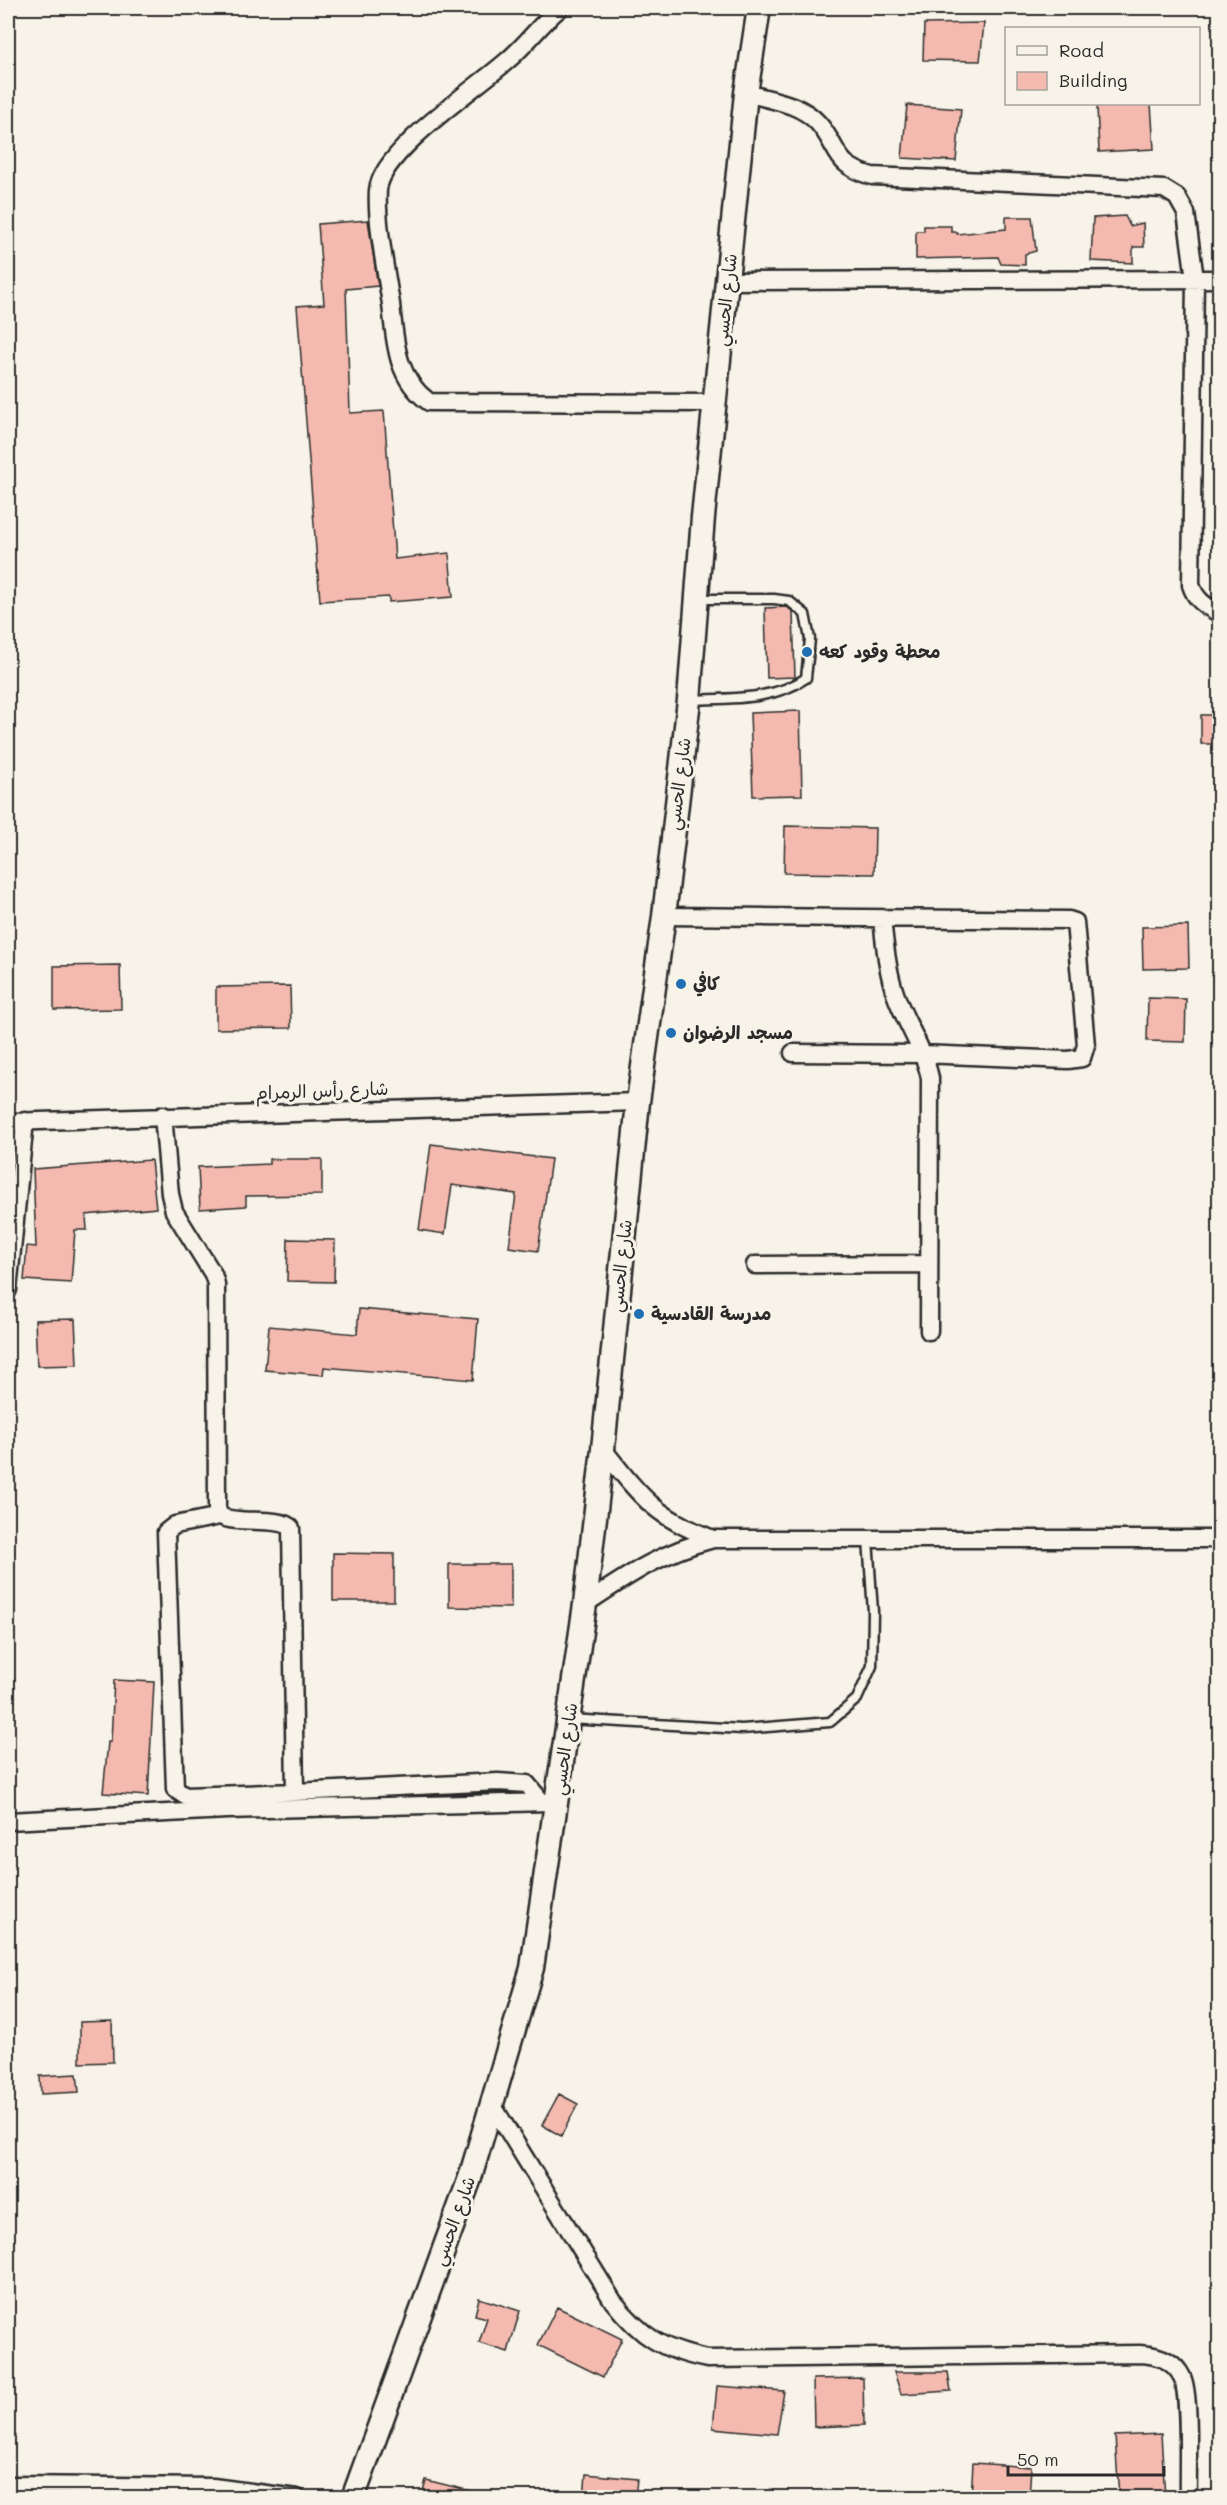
<svg xmlns="http://www.w3.org/2000/svg" width="1227" height="2505" font-family="Mali,'Playpen Sans Arabic',sans-serif">
  <style>
    .building { fill: #f4baaf; stroke: #2b2b2b; stroke-width: 1.5 }
    .lines { fill: none; stroke-linecap: round; stroke-linejoin: round }
    .lane-casing { stroke: #2b2b2b; stroke-width: 13 }
    .street-casing { stroke: #2b2b2b; stroke-width: 21 }
    .secondary-casing { stroke: #2b2b2b; stroke-width: 27 }
    .lane { stroke: #f7f3e8; stroke-width: 8 }
    .street { stroke: #f7f3e8; stroke-width: 16 }
    .secondary { stroke: #f7f3e8; stroke-width: 22 }
    .poi-dot { fill: #1f6fb2; stroke: #f7f3e8; stroke-width: 2 }
    .labels { text-anchor: middle; stroke-width: 6; stroke-linejoin: round; paint-order: stroke }
    .street-label { font-size: 18px; fill: #2b2b2b; stroke: #f7f3e8 }
    .poi-label { font-size: 18px; font-weight: bold; fill: #2b2b2b; stroke: #f7f3e8; text-anchor: start }
  </style>
  <rect width="100%" height="100%" fill="#f7f3e8"/>
  <filter id="ink" filterUnits="userSpaceOnUse"><feTurbulence type="fractalNoise" baseFrequency=".0167" numOctaves="2"/><feDisplacementMap in="SourceGraphic" scale="12" xChannelSelector="R" yChannelSelector="G"/><feConvolveMatrix kernelMatrix="1 2 1 2 8 2 1 2 1" color-interpolation-filters="sRGB"/></filter>
  <g filter="url(#ink)">
    <path class="building" d="M 984,23 L 980,61 L 923,60 L 924,24 Z
      M 1151,104 L 1154,149 L 1099,152 L 1097,106 Z
      M 907,105 L 961,109 L 956,161 L 902,158 Z
      M 1125,216 L 1130,226 L 1143,223 L 1144,247 L 1133,247 L 1133,263 L 1091,261 L 1093,218 Z
      M 1006,217 L 1032,217 L 1036,251 L 1025,254 L 1025,265 L 1001,264 L 998,257 L 916,259 L 916,231 L 924,231 L 924,226 L 951,226 L 951,232 L 957,232 L 957,234 L 1006,229 Z
      M 368,220 L 378,286 L 346,289 L 350,413 L 384,411 L 395,559 L 449,553 L 453,597 L 389,602 L 389,597 L 320,601 L 297,306 L 324,304 L 318,224 Z
      M 787,607 L 793,612 L 795,677 L 767,678 L 765,608 Z
      M 800,711 L 802,795 L 753,796 L 750,713 Z
      M 1201,715 L 1220,715 L 1220,744 L 1201,744 Z
      M 785,826 L 875,828 L 874,874 L 784,873 Z
      M 1188,926 L 1189,968 L 1143,969 L 1142,927 Z
      M 120,965 L 121,1009 L 54,1010 L 54,966 Z
      M 290,986 L 291,1028 L 216,1029 L 216,987 Z
      M 1148,998 L 1186,999 L 1185,1042 L 1147,1041 Z
      M 431,1144 L 551,1159 L 538,1251 L 509,1247 L 516,1194 L 452,1185 L 445,1234 L 419,1230 Z
      M 269,1159 L 322,1159 L 322,1195 L 246,1196 L 246,1206 L 200,1209 L 198,1167 L 269,1164 Z
      M 151,1160 L 156,1208 L 86,1215 L 87,1230 L 75,1230 L 71,1283 L 24,1280 L 27,1246 L 36,1247 L 33,1169 Z
      M 288,1239 L 335,1240 L 334,1282 L 287,1281 Z
      M 359,1309 L 478,1319 L 473,1380 L 324,1367 L 323,1375 L 265,1370 L 269,1326 L 357,1334 Z
      M 75,1319 L 77,1365 L 37,1366 L 35,1320 Z
      M 333,1553 L 394,1554 L 394,1601 L 333,1601 Z
      M 449,1564 L 511,1564 L 511,1608 L 449,1607 Z
      M 114,1680 L 154,1682 L 148,1796 L 103,1793 L 108,1742 L 111,1742 Z
      M 112,2021 L 113,2062 L 80,2063 L 80,2022 Z
      M 77,2074 L 79,2092 L 41,2094 L 40,2076 Z
      M 559,2094 L 578,2104 L 561,2136 L 542,2125 Z
      M 479,2298 L 520,2311 L 508,2352 L 479,2343 L 487,2318 L 475,2315 Z
      M 557,2307 L 622,2339 L 603,2377 L 538,2345 Z
      M 894,2372 L 948,2372 L 951,2391 L 901,2394 Z
      M 863,2378 L 864,2425 L 814,2427 L 813,2379 Z
      M 717,2386 L 784,2391 L 777,2434 L 713,2428 Z
      M 1161,2434 L 1165,2498 L 1119,2498 L 1115,2436 Z
      M 973,2463 L 1031,2467 L 1029,2498 L 971,2498 Z
      M 586,2474 L 637,2479 L 635,2498 L 584,2498 Z
      M 426,2480 L 471,2491 L 471,2498 L 421,2498 Z"/>
    <g class="lines">
      <defs>
        <path id="lane" d="M 690,700 C 729,698 773,701 806,678 L 810,639 L 805,614 L 789,601 L 774,599 L 699,599
          M 569,1719 L 742,1729 L 830,1722 L 857,1699 L 872,1666 L 873,1612 L 868,1539"/>
        <path id="street" d="M 560,8 C 541,23 527,44 508,60 C 478,87 381,151 378,190 C 376,223 386,271 391,304 C 395,342 396,378 429,402 L 715,403
          M 746,93 C 771,100 800,103 818,123 C 841,149 832,165 872,176 L 1164,189 L 1177,197 L 1186,213 L 1195,279 L 1191,585 C 1196,601 1206,606 1220,614
          M 728,281 L 1220,279
          M 664,916 L 1069,920 L 1075,922 L 1086,1045 L 1082,1058 L 1068,1060 L 922,1054 L 793,1053
          M 882,919 C 885,945 887,971 896,996 C 906,1024 924,1049 930,1078 L 929,1331
          M 163,1115 L 170,1194 L 174,1211 L 213,1274 L 216,1284 L 217,1509 L 220,1516 C 237,1525 280,1516 291,1528 L 295,1792 L 498,1782 L 527,1784 L 542,1802
          M 8,1122 L 638,1102
          M 755,1265 L 929,1264
          M 8,1290 L 25,1121
          M 603,1449 C 641,1497 655,1517 713,1539
          M 220,1516 L 175,1525 L 166,1532 L 175,1789 L 185,1796 L 295,1792
          M 585,1604 C 630,1574 660,1553 713,1539 L 1220,1539
          M 8,1821 L 227,1810 L 549,1802
          M 493,2106 L 613,2301 C 641,2337 663,2350 707,2359 L 1140,2354 C 1158,2355 1174,2360 1182,2377 C 1191,2396 1187,2472 1188,2498
          M 8,2485 L 213,2487 L 297,2498"/>
        <path id="secondary" d="M 353,2498 L 470,2178 L 532,1968 L 585,1604 L 603,1449 L 638,1102 L 664,916 L 689,700 L 703,517 L 746,93 L 759,8"/>
      </defs>
      <use href="#lane" class="lane-casing"/>
      <use href="#street" class="street-casing"/>
      <use href="#secondary" class="secondary-casing"/>
      <use href="#lane" class="lane"/>
      <use href="#street" class="street"/>
      <use href="#secondary" class="secondary"/>
    </g>
  </g>
  <g class="poi-dot">
    <circle cx="807" cy="652" r="6"/>
    <circle cx="681" cy="984" r="6"/>
    <circle cx="671" cy="1033" r="6"/>
    <circle cx="639" cy="1314" r="6"/>
  </g>
  <g class="labels">
    <g class="street-label">
      <text transform="translate(726 300) rotate(-84)" y="6">شارع الحسي</text>
      <text transform="translate(679 784) rotate(-83)" y="6">شارع الحسي</text>
      <text transform="translate(322 1091) rotate(-2)" y="6">شارع رأس الرمرام</text>
      <text transform="translate(621 1266) rotate(-84)" y="6">شارع الحسي</text>
      <text transform="translate(565 1749) rotate(-82)" y="6">شارع الحسي</text>
      <text transform="translate(454 2221) rotate(-70)" y="6">شارع الحسي</text>
    </g>
    <g class="poi-label">
      <text x="819" y="658">محطة وقود كعه</text>
      <text x="693" y="990">كافي</text>
      <text x="683" y="1039">مسجد الرضوان</text>
      <text x="651" y="1320">مدرسة القادسية</text>
    </g>
  </g>
  <rect width="1227" height="2505" fill="none" stroke="#f7f3e8" stroke-width="30"/>
  <rect x="15" y="15" width="1197" height="2475" fill="none" stroke="#2b2b2b" stroke-width="2" filter="url(#ink)"/>
  <rect x="1005" y="27" width="195" height="78" fill="#f7f3e8" stroke="#a5a39c" stroke-width="1.5"/>
  <rect x="1017" y="46" width="30" height="9" fill="#f7f3e8" stroke="#a5a39c" stroke-width="1.5"/>
  <text x="1059" y="57" font-size="18" fill="#2b2b2b">Road</text>
  <rect x="1017" y="72" width="30" height="18" fill="#f4baaf" stroke="#a5a39c" stroke-width="1.5"/>
  <text x="1059" y="87" font-size="18" fill="#2b2b2b">Building</text>
  <path d="M1008 2466v9h156v-9" fill="none" stroke="#2b2b2b" stroke-width="3"/>
  <text x="1017" y="2466" font-size="18" fill="#2b2b2b" stroke="#f7f3e8" stroke-width="4.5" paint-order="stroke">50 m</text>
</svg>
